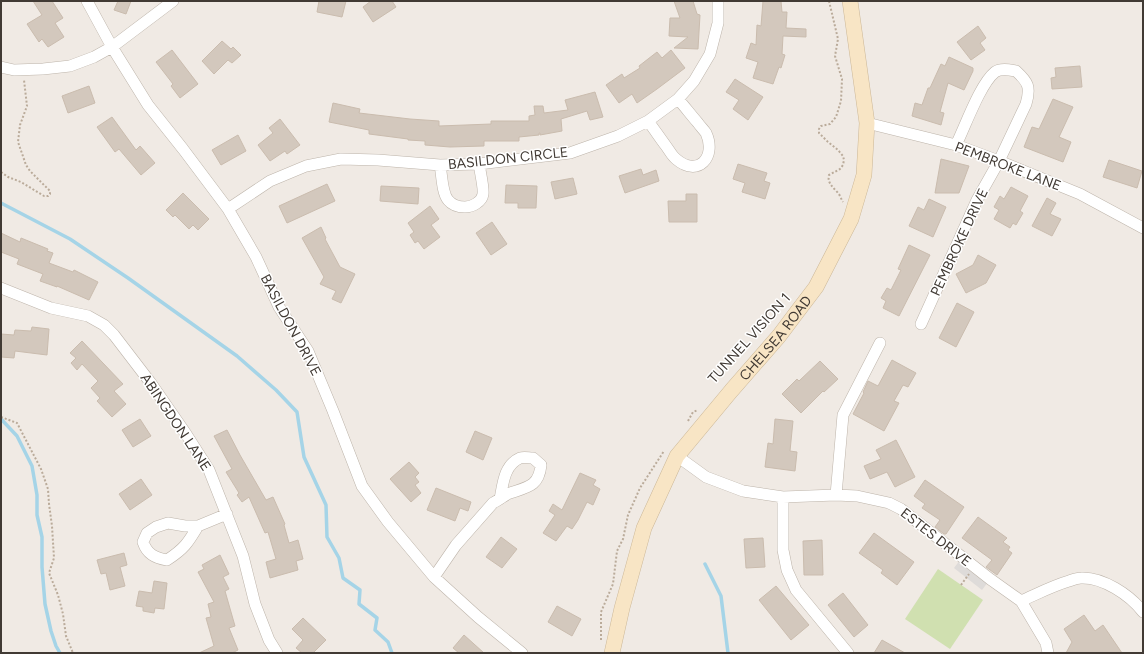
<svg xmlns="http://www.w3.org/2000/svg" width="1144" height="654" font-family="Figtree,sans-serif">
  <style>
    .green { fill: #d0e0b0 }
    .parking { fill: #dedbd9 }
    .lines { fill: none; stroke-linecap: round; stroke-linejoin: round }
    .stream { stroke: #a5d4e7; stroke-width: 3.5 }
    .building { fill: #d3c8bd; stroke: #cabcae }
    .street-casing { stroke: #bdb4aa; stroke-width: 12 }
    .secondary-casing { stroke: #cbb797; stroke-width: 16 }
    .path { stroke: #baab9a; stroke-width: 2; stroke-dasharray: 2 2; stroke-linecap: butt }
    .street { stroke: #fff; stroke-width: 11 }
    .secondary { stroke: #f8e5c5; stroke-width: 15 }
    .labels { text-anchor: middle; stroke-width: 3; stroke-linejoin: round; paint-order: stroke }
    .street-label { font-size: 14px; fill: #413a34; stroke: #fff }
  </style>
  <rect width="100%" height="100%" fill="#f0eae4"/>
  <path class="green" d="M 938,569 L 983,600 L 950,649 L 905,619 Z"/>
  <path class="parking" d="M 960,560 L 988,582 L 982,590 L 954,568 Z"/>
  <g class="lines">
    <path class="stream" d="M 1,203 L 70,239 L 128,278 L 237,356 L 276,390 L 297,412 L 304,457 L 326,505 L 327,537 L 339,558 L 343,578 L 360,590 L 359,604 L 377,618 L 375,630 L 388,642 L 392,653
      M 1,419 L 17,436 L 32,466 L 37,495 L 37,515 L 42,537 L 42,567 L 45,604 L 51,631 L 56,646 L 60,653
      M 705,564 L 721,596 L 728,653"/>
  </g>
  <path class="building" d="M 33,1 L 52,1 L 63,18 L 55,23 L 64,37 L 48,47 L 42,39 L 39,42 L 27,24 L 42,15 Z
    M 118,1 L 131,1 L 126,14 L 114,10 Z
    M 319,1 L 346,1 L 342,17 L 317,12 Z
    M 371,1 L 392,1 L 396,7 L 373,22 L 363,7 Z
    M 674,1 L 693,1 L 697,14 L 700,15 L 698,49 L 674,48 L 688,37 L 669,36 L 670,18 L 680,18 Z
    M 763,1 L 781,1 L 782,12 L 787,12 L 786,28 L 806,29 L 806,37 L 783,36 L 782,54 L 785,55 L 781,68 L 779,67 L 773,84 L 753,78 L 758,62 L 746,58 L 751,43 L 756,45 L 757,25 L 761,26 Z
    M 978,26 L 986,38 L 980,43 L 985,50 L 971,60 L 957,42 Z
    M 222,41 L 231,49 L 233,47 L 241,55 L 232,63 L 228,60 L 214,74 L 202,61 Z
    M 172,50 L 198,84 L 180,98 L 171,86 L 173,84 L 156,62 Z
    M 671,50 L 685,68 L 657,89 L 637,103 L 632,94 L 619,103 L 606,85 L 622,74 L 624,78 L 640,68 L 639,66 L 657,52 L 662,58 Z
    M 949,57 L 973,68 L 973,71 L 964,90 L 948,83 L 940,112 L 944,113 L 941,125 L 912,116 L 915,103 L 922,105 L 928,88 L 930,88 L 941,64 L 945,66 Z
    M 1080,66 L 1082,87 L 1052,89 L 1051,78 L 1056,77 L 1055,68 Z
    M 735,79 L 763,97 L 748,120 L 733,109 L 739,100 L 726,92 Z
    M 89,86 L 95,103 L 68,113 L 62,96 Z
    M 595,92 L 603,117 L 590,120 L 587,111 L 561,119 L 562,131 L 540,135 L 540,133 L 539,133 L 539,135 L 519,137 L 519,141 L 484,141 L 484,146 L 450,147 L 425,145 L 425,141 L 408,140 L 408,139 L 369,134 L 369,130 L 329,122 L 333,103 L 360,109 L 359,113 L 410,119 L 439,121 L 439,126 L 491,124 L 491,121 L 529,121 L 529,116 L 535,115 L 534,106 L 543,106 L 544,113 L 568,110 L 565,100 Z
    M 1053,99 L 1073,107 L 1059,137 L 1071,142 L 1063,162 L 1024,147 L 1032,127 L 1039,129 Z
    M 112,117 L 136,150 L 140,146 L 155,163 L 141,175 L 119,149 L 115,152 L 97,127 Z
    M 280,119 L 300,145 L 287,154 L 285,151 L 270,161 L 258,145 L 273,133 L 269,128 Z
    M 238,135 L 246,151 L 221,165 L 212,150 Z
    M 941,159 L 969,166 L 959,193 L 935,193 Z
    M 1109,160 L 1142,171 L 1137,188 L 1103,177 Z
    M 738,164 L 767,173 L 764,181 L 770,183 L 765,199 L 742,192 L 745,183 L 733,179 Z
    M 641,169 L 643,175 L 656,170 L 659,181 L 625,193 L 619,176 Z
    M 573,178 L 577,194 L 555,199 L 551,182 Z
    M 327,184 L 335,201 L 287,223 L 279,206 Z
    M 506,185 L 537,186 L 536,208 L 518,208 L 518,203 L 505,203 Z
    M 381,186 L 419,188 L 418,204 L 380,201 Z
    M 1011,187 L 1028,196 L 1020,211 L 1023,213 L 1016,225 L 1013,223 L 1010,228 L 994,219 L 999,210 L 994,207 L 1000,196 L 1004,199 Z
    M 183,193 L 209,219 L 198,230 L 193,225 L 189,229 L 175,215 L 173,217 L 166,210 Z
    M 686,194 L 697,194 L 697,222 L 669,222 L 668,201 L 686,201 Z
    M 1047,198 L 1056,203 L 1050,214 L 1061,219 L 1052,236 L 1032,226 Z
    M 929,199 L 946,207 L 933,237 L 909,226 L 918,207 L 924,210 Z
    M 430,206 L 439,219 L 431,225 L 440,237 L 424,249 L 418,241 L 415,243 L 410,235 L 414,232 L 408,223 Z
    M 492,222 L 507,244 L 491,255 L 476,233 Z
    M 321,227 L 326,238 L 325,239 L 340,267 L 355,274 L 341,303 L 332,299 L 336,291 L 320,284 L 324,277 L 302,238 Z
    M 1,233 L 20,242 L 21,238 L 48,249 L 47,251 L 53,253 L 49,263 L 73,272 L 74,270 L 98,282 L 89,300 L 57,286 L 57,287 L 40,281 L 43,274 L 17,264 L 19,259 L 1,252 Z
    M 909,245 L 930,255 L 899,316 L 883,308 L 886,301 L 881,298 L 887,288 L 891,290 L 901,270 L 898,269 Z
    M 978,255 L 996,265 L 986,283 L 966,293 L 956,274 L 973,265 Z
    M 957,303 L 974,312 L 956,347 L 939,338 Z
    M 32,327 L 49,329 L 47,355 L 15,351 L 14,358 L 1,357 L 1,334 L 14,335 L 15,330 L 31,331 Z
    M 82,341 L 123,384 L 114,391 L 126,404 L 112,417 L 97,401 L 100,398 L 91,388 L 98,381 L 82,364 L 77,370 L 71,363 L 76,358 L 70,353 Z
    M 892,360 L 916,373 L 908,387 L 903,385 L 894,401 L 899,403 L 884,431 L 853,414 L 864,393 L 863,392 L 868,381 L 878,386 Z
    M 820,361 L 838,379 L 824,392 L 823,391 L 801,413 L 782,394 L 797,379 L 799,381 Z
    M 140,419 L 151,436 L 133,447 L 122,430 Z
    M 775,419 L 793,421 L 790,451 L 797,452 L 795,471 L 765,467 L 768,443 L 773,444 Z
    M 227,430 L 240,455 L 266,500 L 273,497 L 285,524 L 284,525 L 289,543 L 298,540 L 303,559 L 296,561 L 298,570 L 270,578 L 266,562 L 276,559 L 268,532 L 265,533 L 249,497 L 242,502 L 237,495 L 239,493 L 226,472 L 232,469 L 214,436 Z
    M 475,431 L 492,438 L 483,460 L 466,452 Z
    M 896,440 L 915,477 L 895,487 L 887,472 L 870,479 L 864,466 L 881,459 L 876,450 Z
    M 409,462 L 419,473 L 415,477 L 419,482 L 415,485 L 421,493 L 411,502 L 390,479 Z
    M 580,473 L 596,480 L 593,485 L 600,489 L 593,505 L 587,502 L 578,520 L 572,529 L 567,526 L 556,541 L 543,533 L 555,515 L 549,511 L 553,504 L 562,510 Z
    M 141,479 L 152,495 L 130,510 L 119,494 Z
    M 925,480 L 964,507 L 946,534 L 944,534 L 935,527 L 940,520 L 922,508 L 925,504 L 914,496 Z
    M 436,488 L 471,502 L 468,511 L 460,508 L 455,521 L 427,510 Z
    M 978,517 L 1007,538 L 1003,542 L 1010,547 L 1008,550 L 1012,553 L 997,575 L 986,567 L 992,560 L 962,538 Z
    M 874,533 L 914,562 L 897,585 L 881,573 L 883,570 L 859,553 Z
    M 501,537 L 517,549 L 502,568 L 486,557 Z
    M 763,538 L 765,567 L 746,568 L 744,539 Z
    M 822,540 L 823,575 L 804,575 L 803,541 Z
    M 124,553 L 127,565 L 120,567 L 125,586 L 110,590 L 106,573 L 101,574 L 97,560 Z
    M 220,555 L 229,574 L 223,577 L 229,589 L 225,591 L 235,626 L 229,628 L 238,650 L 232,653 L 199,653 L 214,646 L 206,618 L 211,617 L 208,604 L 214,602 L 198,572 L 204,569 L 202,565 Z
    M 154,581 L 167,583 L 164,609 L 155,608 L 154,613 L 143,611 L 143,607 L 136,606 L 139,591 L 152,593 Z
    M 776,586 L 809,625 L 791,640 L 759,600 Z
    M 843,593 L 868,625 L 854,637 L 828,605 Z
    M 557,606 L 581,619 L 572,636 L 548,622 Z
    M 1084,615 L 1095,631 L 1103,625 L 1122,653 L 1066,653 L 1072,642 L 1064,629 Z
    M 303,618 L 326,640 L 313,653 L 302,653 L 296,648 L 303,640 L 292,629 Z
    M 464,635 L 484,653 L 459,653 L 453,648 Z
    M 882,640 L 905,653 L 874,653 Z"/>
  <g class="lines">
    <defs>
      <path id="street" d="M 87,1 L 112,47 L 148,105 L 183,149 L 228,209 L 256,257 L 279,307 L 308,351 L 333,411 L 362,486 L 388,522 L 434,577 L 478,617 L 522,653
        M 1,67 L 14,70 L 43,69 L 70,66 L 94,57 L 112,47 L 173,1
        M 648,121 C 654,129 660,138 666,146 C 669,150 672,156 676,159 C 698,178 717,157 706,133 C 704,130 700,126 698,123 C 691,115 685,107 678,99
        M 867,123 L 956,145 L 999,161 L 1080,194 L 1143,228
        M 440,165 C 442,175 442,193 448,200 C 452,205 459,207 465,207 C 472,207 482,202 483,194 C 484,188 480,171 479,164
        M 228,209 L 270,181 L 306,166 L 341,159 L 378,160 L 440,165 L 479,164 L 570,153 L 618,136 L 648,121 L 678,99 L 694,81 L 710,54 L 718,23 L 718,1
        M 1,288 L 51,308 L 88,316 L 104,325 L 114,335 L 150,382 L 186,434 L 209,470 L 243,556 L 255,604 L 269,640 L 277,653
        M 921,324 L 977,200 L 999,161 L 1026,104 C 1031,87 1028,82 1016,71 C 1010,70 1001,68 995,72 C 980,84 965,127 956,145
        M 677,456 L 706,477 L 743,491 L 783,497 L 836,495 L 857,496 L 889,503 L 901,509 L 990,579 L 1021,601 L 1046,643 L 1048,653
        M 836,495 L 843,415 L 880,343
        M 783,497 L 783,550 L 787,570 L 796,590 L 848,653
        M 198,526 C 188,543 184,549 167,560 C 155,558 147,554 143,542 L 147,533 L 156,527 L 168,523 L 185,526 L 198,526 L 227,514
        M 434,577 L 456,545 L 493,503 C 499,500 505,495 510,493 C 528,487 539,486 541,465 L 533,458 C 529,458 524,457 520,458 C 504,465 503,484 500,499
        M 1021,601 C 1037,594 1052,586 1069,581 C 1072,580 1077,578 1081,578 C 1103,577 1130,595 1143,612"/>
      <g id="secondary">
        <path id="s1" d="M 612,653 L 622,608 L 644,528 L 677,456 L 731,391 L 779,336 L 794,316 L 816,287 L 851,219 L 864,175 L 867,123 L 850,1"/>
      </g>
    </defs>
    <use href="#street" class="street-casing"/>
    <use href="#secondary" class="secondary-casing"/>
    <path class="path" d="M 829,1 L 838,39 L 835,56 L 842,79 L 841,101 L 836,117 L 830,124 L 821,126 L 819,129 L 819,133 L 828,142 L 838,150 L 843,156 L 844,160 L 843,165 L 840,169 L 829,175 C 827,183 833,187 838,193 C 840,195 841,199 843,202
      M 1,172 L 8,177 L 21,182 L 44,196 L 48,196 L 50,194 L 50,191 L 30,171 L 26,165 L 18,142 L 20,125 L 27,106 L 24,80
      M 1,417 L 17,423 L 41,469 L 48,489 L 49,504 L 52,526 L 54,558 L 49,573 L 58,595 L 63,614 L 66,636 L 73,653
      M 688,421 L 693,412 L 698,410
      M 961,585 L 969,574
      M 601,640 L 601,612 L 613,584 L 617,551 L 623,539 L 628,515 L 640,488 L 664,451"/>
    <use href="#street" class="street"/>
    <use href="#secondary" class="secondary"/>
  </g>
  <g class="labels">
    <g class="street-label">
      <text transform="translate(508 158) rotate(-6)" y="5">BASILDON CIRCLE</text>
      <text transform="translate(1008 166) rotate(21)" y="5">PEMBROKE LANE</text>
      <text transform="translate(959 242) rotate(-65)" y="5">PEMBROKE DRIVE</text>
      <text transform="translate(291 325) rotate(62)" y="5">BASILDON DRIVE</text>
      <text dy="5" stroke="none"><textPath href="#s1" startOffset="362">CHELSEA ROAD</textPath></text>
      <text transform="translate(749 338) rotate(-48)" y="5">TUNNEL VISION 1</text>
      <text transform="translate(176 422) rotate(56)" y="5">ABINGDON LANE</text>
      <text transform="translate(936 537) rotate(38)" y="5">ESTES DRIVE</text>
    </g>
  </g>
  <rect width="1144" height="654" fill="none" stroke="#413a34" stroke-width="4"/>
</svg>
